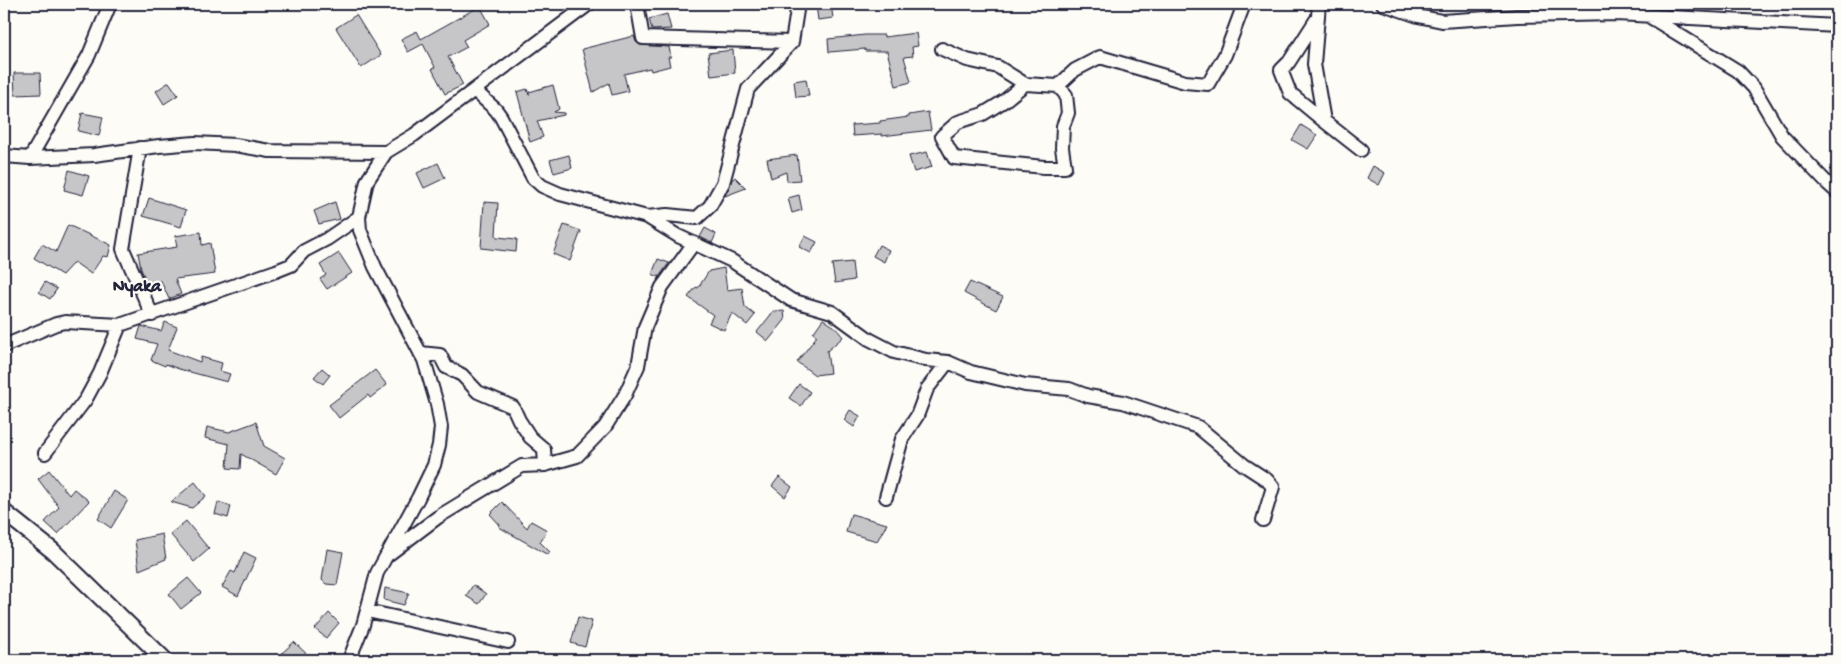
<svg xmlns="http://www.w3.org/2000/svg" width="1841" height="664" font-family="'Gochi Hand',sans-serif">
  <style>
    .building { fill: #c6c6c8; stroke: #22223b }
    .lines { fill: none; stroke-linecap: round; stroke-linejoin: round }
    .minor-casing { stroke: #22223b; stroke-width: 16 }
    .tertiary-casing { stroke: #22223b; stroke-width: 19 }
    .minor { stroke: #fdfcf7; stroke-width: 12 }
    .tertiary { stroke: #fdfcf7; stroke-width: 15 }
    .labels { text-anchor: middle; stroke-width: 4.5; stroke-linejoin: round; paint-order: stroke }
    .quarter-label { font-size: 18px; font-weight: bold; fill: #22223b; stroke: #fdfcf7 }
  </style>
  <rect width="100%" height="100%" fill="#fdfcf7"/>
  <filter id="ink" filterUnits="userSpaceOnUse"><feTurbulence type="fractalNoise" baseFrequency=".02" numOctaves="2"/><feDisplacementMap in="SourceGraphic" scale="10" xChannelSelector="R" yChannelSelector="G"/><feConvolveMatrix kernelMatrix="1 2 1 2 8 2 1 2 1" color-interpolation-filters="sRGB"/></filter>
  <g filter="url(#ink)">
    <path class="building" d="M 831,4 L 833,18 L 818,20 L 816,5 Z
      M 480,6 L 490,24 L 463,40 L 467,47 L 448,57 L 463,85 L 445,94 L 432,69 L 435,67 L 423,44 L 408,52 L 401,39 L 417,31 L 421,39 Z
      M 667,14 L 671,29 L 652,30 L 649,19 Z
      M 356,15 L 381,55 L 361,68 L 336,28 Z
      M 916,33 L 918,46 L 912,47 L 913,56 L 904,57 L 911,82 L 896,86 L 887,51 L 865,51 L 865,49 L 829,52 L 828,39 L 865,35 L 884,35 L 884,37 Z
      M 634,36 L 636,42 L 640,45 L 669,47 L 671,57 L 668,57 L 670,66 L 651,71 L 650,68 L 624,74 L 628,91 L 612,95 L 609,83 L 593,92 L 582,49 Z
      M 733,50 L 735,73 L 711,76 L 708,53 Z
      M 14,73 L 40,73 L 41,94 L 15,95 Z
      M 806,79 L 809,96 L 796,97 L 794,81 Z
      M 169,82 L 178,95 L 164,104 L 156,91 Z
      M 553,85 L 559,109 L 554,112 L 564,113 L 564,115 L 537,121 L 543,137 L 530,142 L 517,92 L 527,89 L 529,95 L 529,92 Z
      M 928,112 L 931,130 L 882,136 L 882,134 L 853,136 L 852,125 L 880,123 L 880,121 L 909,117 L 909,115 Z
      M 82,113 L 103,117 L 99,136 L 78,131 Z
      M 1301,125 L 1317,135 L 1308,149 L 1292,140 Z
      M 927,152 L 932,167 L 914,172 L 909,156 Z
      M 569,155 L 572,168 L 554,173 L 550,160 Z
      M 797,155 L 800,180 L 787,181 L 786,172 L 771,178 L 767,159 Z
      M 438,163 L 445,178 L 424,188 L 417,173 Z
      M 1373,166 L 1385,173 L 1379,185 L 1367,178 Z
      M 69,170 L 89,176 L 83,195 L 64,190 Z
      M 735,177 L 746,188 L 725,196 L 732,180 Z
      M 799,195 L 802,210 L 792,213 L 788,198 Z
      M 149,198 L 186,210 L 181,227 L 143,216 Z
      M 335,202 L 340,219 L 319,224 L 314,211 Z
      M 484,202 L 498,203 L 496,235 L 497,237 L 517,239 L 516,252 L 481,248 Z
      M 68,225 L 111,245 L 108,257 L 103,256 L 91,274 L 74,262 L 62,275 L 34,258 L 42,244 L 56,252 Z
      M 564,225 L 581,231 L 570,261 L 553,254 Z
      M 705,228 L 716,234 L 712,243 L 700,237 Z
      M 201,232 L 202,245 L 210,243 L 215,274 L 175,279 L 181,294 L 169,299 L 161,281 L 147,283 L 141,269 L 138,253 L 177,247 L 175,236 Z
      M 805,236 L 817,242 L 811,253 L 799,247 Z
      M 879,245 L 889,250 L 884,262 L 873,256 Z
      M 339,253 L 352,273 L 327,289 L 320,279 L 326,275 L 320,265 Z
      M 658,259 L 669,263 L 659,277 L 652,274 Z
      M 852,262 L 854,280 L 835,283 L 832,264 Z
      M 724,268 L 727,290 L 742,288 L 745,307 L 755,315 L 747,325 L 732,313 L 724,330 L 709,323 L 713,315 L 688,297 L 696,287 L 698,288 L 709,271 Z
      M 45,282 L 57,289 L 50,299 L 39,292 Z
      M 970,282 L 1003,297 L 996,310 L 964,293 Z
      M 784,311 L 785,320 L 768,341 L 757,332 L 773,312 Z
      M 823,319 L 835,327 L 843,337 L 827,351 L 830,373 L 815,375 L 797,362 L 817,336 L 813,333 Z
      M 165,322 L 177,327 L 168,350 L 200,362 L 201,357 L 222,363 L 220,371 L 230,374 L 227,382 L 179,369 L 166,364 L 165,366 L 151,360 L 157,344 L 137,339 L 141,326 L 161,331 Z
      M 322,368 L 330,375 L 323,384 L 314,377 Z
      M 375,370 L 387,385 L 370,398 L 368,395 L 339,418 L 329,405 Z
      M 799,384 L 810,392 L 801,406 L 789,398 Z
      M 850,410 L 860,416 L 854,427 L 844,420 Z
      M 256,422 L 264,446 L 285,458 L 276,474 L 241,454 L 240,469 L 227,468 L 229,444 L 205,438 L 207,427 L 229,432 Z
      M 49,470 L 69,495 L 74,489 L 89,501 L 58,534 L 45,522 L 59,507 L 38,479 Z
      M 779,477 L 792,487 L 785,497 L 772,486 Z
      M 195,482 L 206,496 L 192,508 L 171,502 Z
      M 114,491 L 128,500 L 111,528 L 98,519 Z
      M 218,502 L 231,506 L 228,518 L 215,514 Z
      M 502,502 L 527,528 L 531,521 L 547,530 L 540,542 L 550,552 L 548,555 L 499,527 L 500,525 L 490,514 Z
      M 851,514 L 887,524 L 877,541 L 846,532 Z
      M 186,521 L 209,549 L 194,562 L 170,534 Z
      M 162,534 L 166,559 L 139,570 L 135,540 Z
      M 327,549 L 343,552 L 337,585 L 326,584 L 322,580 Z
      M 244,552 L 256,558 L 238,596 L 222,587 L 231,571 L 235,573 Z
      M 188,578 L 201,593 L 181,609 L 169,594 Z
      M 473,585 L 486,594 L 479,604 L 466,596 Z
      M 385,588 L 409,593 L 404,605 L 384,600 Z
      M 329,613 L 339,623 L 326,638 L 315,629 Z
      M 578,617 L 592,621 L 585,647 L 571,643 Z
      M 294,642 L 313,660 L 289,660 L 282,653 Z"/>
    <g class="lines">
      <defs>
        <path id="minor" d="M 637,4 L 643,38 L 792,42 L 798,4
          M 1319,4 L 1314,64 L 1324,121 L 1361,150
          M 1383,4 L 1418,16 L 1442,21 L 1517,16 L 1617,14 L 1837,26
          M 1650,17 L 1738,71 L 1754,88 L 1782,136 L 1826,182 L 1837,192
          M 1316,20 L 1289,62 L 1281,70 L 1290,93 L 1324,121
          M 942,49 L 967,60 L 998,67 L 1025,84 L 1058,86 L 1075,70 L 1100,57 L 1185,82 L 1208,84 L 1225,55 L 1244,4
          M 1025,84 L 1004,101 L 983,114 L 958,122 L 942,136 L 954,158 L 1044,167 L 1065,167 L 1062,148 L 1063,126 L 1068,113 L 1066,95 L 1058,86
          M 474,90 L 496,110 L 501,117 L 533,178 L 542,186 L 560,194 L 647,217 L 678,236 L 732,261 L 791,300 L 832,312 L 869,339 L 894,352 L 926,360 L 948,362 L 971,372 L 1025,385 L 1069,389 L 1088,396 L 1123,402 L 1198,427 L 1244,465 L 1267,480 L 1273,487 L 1263,520
          M 140,148 L 123,249 L 152,315
          M 4,156 L 30,158 L 94,155 L 159,146 L 195,143 L 235,145 L 270,151 L 386,152
          M 30,158 L 89,55 L 110,4
          M 647,217 L 667,215 L 697,218 L 710,206 L 723,183 L 748,89 L 792,42
          M 4,346 L 56,324 L 65,322 L 120,325 L 276,271 L 291,265 L 304,251 L 327,239 L 359,217
          M 420,353 L 440,355 L 446,367 L 462,375 L 478,392 L 513,407 L 519,420 L 530,437 L 544,449 L 545,465
          M 45,453 L 86,399 L 100,373 L 120,325
          M 886,497 L 902,439 L 917,416 L 927,389 L 948,362
          M 389,554 L 438,517 L 522,466 L 545,465 L 577,456 L 605,427 L 625,395 L 638,366 L 645,327 L 662,287 L 694,243
          M 367,611 L 508,642
          M 349,660 L 363,625 L 377,573 L 418,498 L 434,465 L 439,445 L 441,427 L 437,404 L 424,360 L 375,267 L 360,230 L 359,217 L 367,181 L 386,152 L 414,135 L 589,4"/>
        <path id="tertiary" d="M 4,512 L 53,551 L 165,660"/>
      </defs>
      <use href="#minor" class="minor-casing"/>
      <use href="#tertiary" class="tertiary-casing"/>
      <use href="#minor" class="minor"/>
      <use href="#tertiary" class="tertiary"/>
    </g>
  </g>
  <g class="labels">
    <g class="quarter-label">
      <text x="137" y="291">Nyaka</text>
    </g>
  </g>
  <rect width="1841" height="664" fill="none" stroke="#fdfcf7" stroke-width="20"/>
  <rect x="10" y="10" width="1821" height="644" fill="none" stroke="#22223b" stroke-width="2" filter="url(#ink)"/>
</svg>
